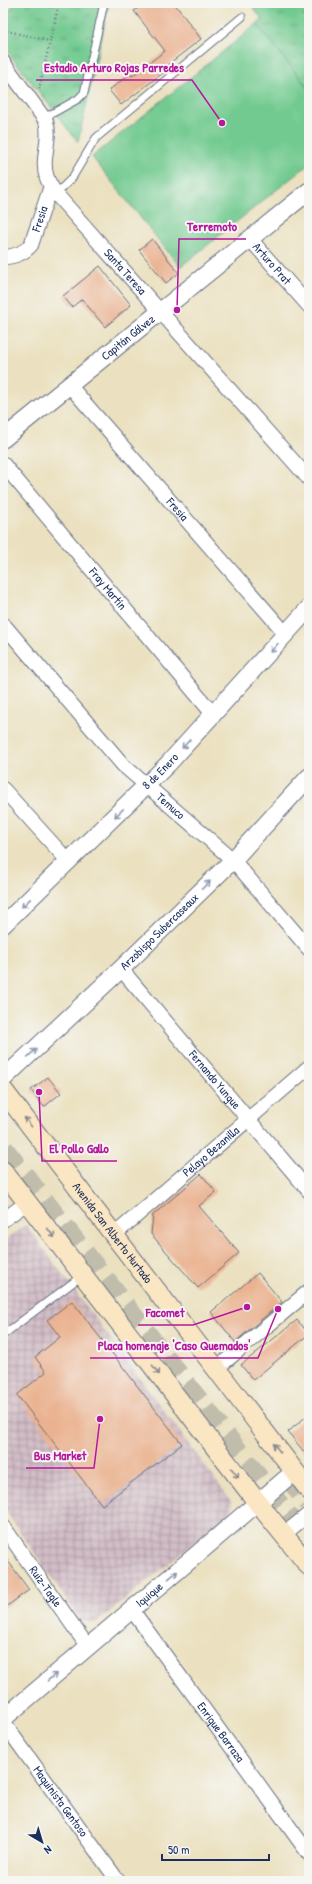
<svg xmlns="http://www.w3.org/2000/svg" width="312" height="1884" font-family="'Patrick Hand',sans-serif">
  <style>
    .industrial { fill: url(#industrial-grid) }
    .grass { fill: #72ca90; stroke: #467c77 }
    .park { fill: url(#park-tufts); stroke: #467c77 }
    .building { fill: #eab290 }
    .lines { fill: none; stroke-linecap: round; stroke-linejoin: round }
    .motorway-tunnel { stroke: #c1bdac; stroke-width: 22; stroke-dasharray: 22 11; stroke-linecap: butt }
    .service-casing { stroke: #646d80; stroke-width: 9 }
    .minor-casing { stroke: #646d80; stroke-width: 16 }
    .tertiary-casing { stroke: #646d80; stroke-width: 19 }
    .secondary-casing { stroke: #646d80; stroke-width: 21 }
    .path { stroke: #646d80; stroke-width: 2.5; stroke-dasharray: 1 3; stroke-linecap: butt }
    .service { stroke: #fff; stroke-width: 7 }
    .minor { stroke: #fff; stroke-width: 14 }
    .tertiary { stroke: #fff; stroke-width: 17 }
    .secondary { stroke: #fbe6c3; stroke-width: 19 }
    .oneway { stroke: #8d97ae }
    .oneway2 { stroke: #8b8a90 }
    .labels { text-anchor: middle; stroke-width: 4; stroke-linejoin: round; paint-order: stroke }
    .street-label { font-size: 12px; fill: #1b2f5e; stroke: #f6f6f2 }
    .leader { fill: none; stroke: #b5179e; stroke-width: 1.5 }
    .callout-dot { fill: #b5179e; stroke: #f6f6f2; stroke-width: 1.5 }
    .callout-label { font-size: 13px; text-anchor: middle; font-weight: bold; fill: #b5179e; stroke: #f6f6f2; stroke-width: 4; stroke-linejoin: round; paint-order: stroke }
  </style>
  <defs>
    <pattern id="industrial-grid" width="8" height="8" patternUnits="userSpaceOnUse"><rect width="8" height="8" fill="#d2bdc6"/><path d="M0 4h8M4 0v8" fill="none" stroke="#aa9aa4"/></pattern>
    <pattern id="park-tufts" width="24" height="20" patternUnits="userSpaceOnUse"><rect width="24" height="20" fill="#72ca90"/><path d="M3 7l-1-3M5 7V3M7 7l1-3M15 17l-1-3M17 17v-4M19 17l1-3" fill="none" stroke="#5da479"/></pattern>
  </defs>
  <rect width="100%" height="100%" fill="#f6f6f2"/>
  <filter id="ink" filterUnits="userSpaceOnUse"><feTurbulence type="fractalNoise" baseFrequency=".025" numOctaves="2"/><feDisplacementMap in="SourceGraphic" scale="8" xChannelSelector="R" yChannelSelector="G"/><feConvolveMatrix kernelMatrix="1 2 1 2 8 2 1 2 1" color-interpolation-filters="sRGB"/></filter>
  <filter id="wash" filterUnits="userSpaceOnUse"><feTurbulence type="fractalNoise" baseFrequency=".012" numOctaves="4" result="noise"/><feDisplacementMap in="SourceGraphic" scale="16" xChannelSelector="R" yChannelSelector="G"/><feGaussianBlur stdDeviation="0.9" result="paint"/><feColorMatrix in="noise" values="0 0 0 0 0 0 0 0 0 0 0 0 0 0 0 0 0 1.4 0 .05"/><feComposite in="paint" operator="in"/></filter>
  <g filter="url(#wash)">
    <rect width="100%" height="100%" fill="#ebe1c0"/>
    <path class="industrial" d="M 26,1225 L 232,1502 L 231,1513 L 96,1623 L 81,1621 L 3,1507 L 3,1241 Z"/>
    <path class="grass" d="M 257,24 L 309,89 L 309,164 L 180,267 L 92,157 Z"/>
    <path class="park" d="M 11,3 L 109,3 L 78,142 L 3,46 L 3,15 L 13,7 Z
      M 249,3 L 309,3 L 309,89 L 257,24 L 263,20 Z"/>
    <g id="blocks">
      <path class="building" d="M 145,3 L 174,3 L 201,39 L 166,66 L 168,69 L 121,105 L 109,90 L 130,74 L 132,76 L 165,51 L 134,11 Z
        M 152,239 L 179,273 L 166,283 L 139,250 Z
        M 100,266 L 131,305 L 105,327 L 82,299 L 72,307 L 63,296 Z
        M 48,1077 L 61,1093 L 44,1107 L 31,1090 Z
        M 201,1174 L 216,1192 L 199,1206 L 239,1253 L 198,1288 L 151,1234 L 153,1215 Z
        M 258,1273 L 282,1302 L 235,1342 L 211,1312 Z
        M 72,1301 L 182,1444 L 102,1505 L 17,1395 L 46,1372 L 35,1357 L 60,1337 L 47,1320 Z
        M 297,1320 L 309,1334 L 253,1380 L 241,1365 Z
        M 309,1414 L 309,1458 L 288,1432 Z
        M 3,1554 L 29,1590 L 3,1609 Z"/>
    </g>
  </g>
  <g filter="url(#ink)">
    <use href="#blocks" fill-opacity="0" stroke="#646d80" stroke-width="1"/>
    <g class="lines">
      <path class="motorway-tunnel" d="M 3,1149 L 309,1544
        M 288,1475 L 309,1503"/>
      <defs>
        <path id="service" d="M 44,118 L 78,99 L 84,93 L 104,3
          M 56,194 L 72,178 L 96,138 L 242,17
          M 3,1335 L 83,1275"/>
        <g id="minor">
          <path id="s1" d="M 3,62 L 46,121 C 52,140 40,159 47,178 C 49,184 53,189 56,194 L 309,479"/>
          <path id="s2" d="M 250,239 L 309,306"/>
          <path id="s3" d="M 3,257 C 14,257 23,254 31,245 L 51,186"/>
          <path id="s4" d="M 69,385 L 286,634"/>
          <path id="s5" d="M 3,464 L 213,714"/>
          <path id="s6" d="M 3,624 L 123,765 L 233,860 L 309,949"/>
          <path d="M 3,789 L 69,862"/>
          <path id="s7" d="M 121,969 L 309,1191"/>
          <path d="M 3,1220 L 28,1202"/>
          <path id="s8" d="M 114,1235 L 309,1067"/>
          <path d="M 216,1369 L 309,1291"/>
          <path id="s9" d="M 3,1526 L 88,1647"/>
          <path d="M 284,1534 L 309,1514"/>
          <path id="s10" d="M 132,1610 L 309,1854"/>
          <path id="s11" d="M 3,1722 L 118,1881"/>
        </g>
        <g id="tertiary">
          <path id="s12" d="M 3,439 L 309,191"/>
          <path id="s13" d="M 3,925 L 168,764 L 309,608"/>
          <path id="s14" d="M 3,1079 L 121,969 L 233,860 L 309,777"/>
          <path id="s15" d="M 3,1719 L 295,1471"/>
        </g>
        <g id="secondary">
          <path id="s16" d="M 3,1090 L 309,1490"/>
          <path d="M 3,1171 L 258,1503 L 309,1566"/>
        </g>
      </defs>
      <use href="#service" class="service-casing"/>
      <use href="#minor" class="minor-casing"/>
      <use href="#tertiary" class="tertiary-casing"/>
      <use href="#secondary" class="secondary-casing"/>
      <path class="path" d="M 3,30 L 49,41
        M 39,89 L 59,3"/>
      <use href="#service" class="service"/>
      <use href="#minor" class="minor"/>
      <use href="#tertiary" class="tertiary"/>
      <use href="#secondary" class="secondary"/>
    </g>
    <defs><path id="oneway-shaft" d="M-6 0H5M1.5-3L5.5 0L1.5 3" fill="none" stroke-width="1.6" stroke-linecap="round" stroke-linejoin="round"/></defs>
    <g class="oneway">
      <use href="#oneway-shaft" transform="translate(274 648) rotate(132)"/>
      <use href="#oneway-shaft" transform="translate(186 744) rotate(132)"/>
      <use href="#oneway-shaft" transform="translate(119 813) rotate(136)"/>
      <use href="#oneway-shaft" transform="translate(206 885) rotate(-44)"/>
      <use href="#oneway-shaft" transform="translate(26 903) rotate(136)"/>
      <use href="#oneway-shaft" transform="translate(32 1053) rotate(-42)"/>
      <use href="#oneway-shaft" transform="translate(173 1575) rotate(-40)"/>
      <use href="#oneway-shaft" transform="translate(52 1677) rotate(-40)"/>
    </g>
    <g class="oneway2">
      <use href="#oneway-shaft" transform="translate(28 1122) rotate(-127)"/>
      <use href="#oneway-shaft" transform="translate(51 1233) rotate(52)"/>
      <use href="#oneway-shaft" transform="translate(156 1370) rotate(53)"/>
      <use href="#oneway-shaft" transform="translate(277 1448) rotate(-128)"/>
      <use href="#oneway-shaft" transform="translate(235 1473) rotate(53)"/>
    </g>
  </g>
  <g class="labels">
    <g class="street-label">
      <text dy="4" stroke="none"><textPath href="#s3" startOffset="59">Fresia</textPath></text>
      <text dy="4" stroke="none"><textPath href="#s2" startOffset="33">Arturo Prat</textPath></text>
      <text dy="4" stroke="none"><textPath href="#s1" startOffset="253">Santa Teresa</textPath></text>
      <text dy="4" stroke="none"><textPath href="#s12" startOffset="161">Capitán Gálvez</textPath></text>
      <text dy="4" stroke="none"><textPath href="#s4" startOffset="165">Fresia</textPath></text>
      <text dy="4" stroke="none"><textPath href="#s5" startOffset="163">Fray Martín</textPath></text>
      <text dy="4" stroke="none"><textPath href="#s13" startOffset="220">8 de Enero</textPath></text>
      <text dy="4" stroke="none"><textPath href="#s6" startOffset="248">Temuco</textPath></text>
      <text dy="4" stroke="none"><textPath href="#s14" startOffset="215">Arzobispo Subercaseaux</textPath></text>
      <text dy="4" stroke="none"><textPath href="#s7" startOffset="145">Fernando Yungue</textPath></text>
      <text dy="4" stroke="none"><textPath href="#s8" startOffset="128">Pelayo Bezanilla</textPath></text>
      <text dy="4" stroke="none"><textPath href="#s16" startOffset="180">Avenida San Alberto Hurtado</textPath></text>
      <text dy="4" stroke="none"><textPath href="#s9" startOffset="74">Ruiz-Tagle</textPath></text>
      <text dy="4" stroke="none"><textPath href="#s15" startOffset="192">Iquique</textPath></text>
      <text dy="4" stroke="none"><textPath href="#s10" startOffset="151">Enrique Barraza</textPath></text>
      <text dy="4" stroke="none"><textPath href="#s11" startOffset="98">Maquinista Gentoso</textPath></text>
    </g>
  </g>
  <path class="leader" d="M222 123L192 80H36M177 310L179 239H246M39 1092L42 1161H117M247 1307L193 1325H138M278 1309L258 1358H90M100 1419L94 1468H26"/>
  <g class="callout-dot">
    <circle cx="222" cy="123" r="4"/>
    <circle cx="177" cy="310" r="4"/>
    <circle cx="39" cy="1092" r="4"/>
    <circle cx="247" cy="1307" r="4"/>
    <circle cx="278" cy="1309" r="4"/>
    <circle cx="100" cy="1419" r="4"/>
  </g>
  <g class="callout-label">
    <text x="114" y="72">Estadio Arturo Rojas Parredes</text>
    <text x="212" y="231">Terremoto</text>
    <text x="79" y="1153">El Pollo Gallo</text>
    <text x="165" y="1317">Facomet</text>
    <text x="174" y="1350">Placa homenaje 'Caso Quemados'</text>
    <text x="60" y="1460">Bus Market</text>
  </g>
  <rect width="312" height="1884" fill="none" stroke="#f6f6f2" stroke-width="16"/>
  <g transform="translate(42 1842) rotate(142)" stroke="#f6f6f2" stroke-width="3" paint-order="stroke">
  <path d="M0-3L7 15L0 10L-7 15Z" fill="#1b2f5e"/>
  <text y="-6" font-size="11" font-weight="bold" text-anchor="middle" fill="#1b2f5e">N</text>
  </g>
  <path d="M162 1854v6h107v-6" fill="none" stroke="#1b2f5e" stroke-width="2"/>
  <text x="168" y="1854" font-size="12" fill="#1b2f5e" stroke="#f6f6f2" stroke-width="3" paint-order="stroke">50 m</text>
</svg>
